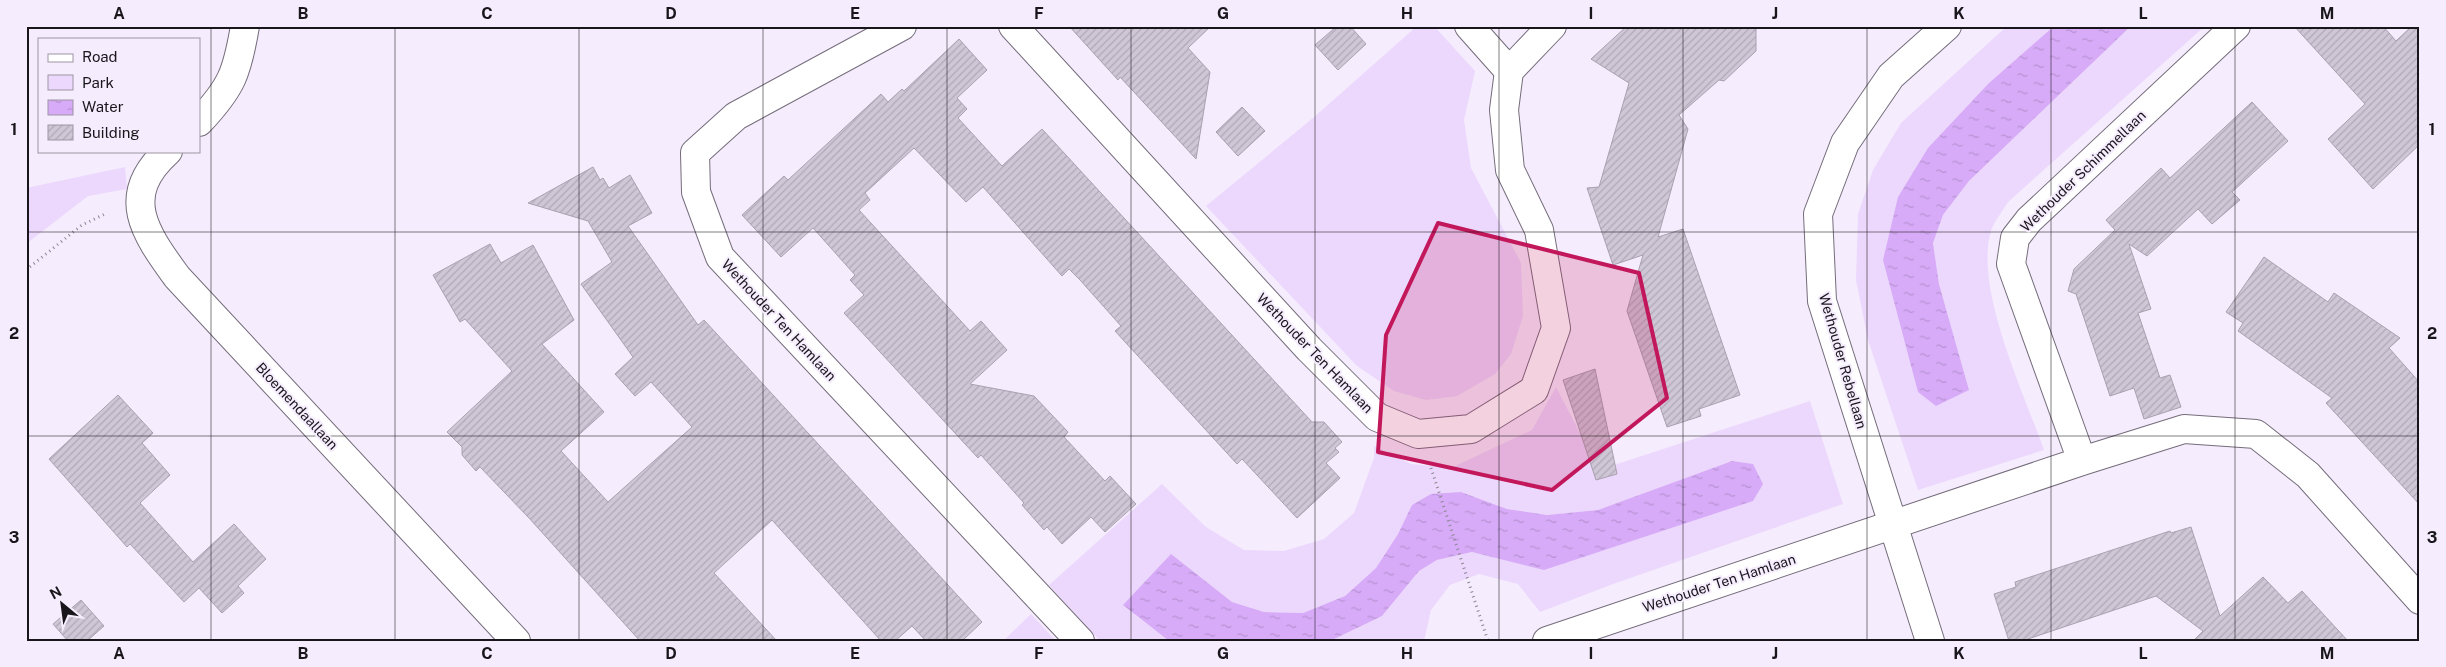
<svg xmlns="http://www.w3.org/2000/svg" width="2446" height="667" font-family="'Public Sans',sans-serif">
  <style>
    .green { fill: #ecd8fc }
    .water { fill: url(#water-ripples) }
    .building { fill: url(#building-hatch); stroke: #a9a1b0 }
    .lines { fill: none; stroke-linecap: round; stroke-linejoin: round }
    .street-casing { stroke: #756d7b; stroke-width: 30 }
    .secondary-casing { stroke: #756d7b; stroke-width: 30 }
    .path { stroke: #8d8792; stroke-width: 3; stroke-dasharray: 1 4; stroke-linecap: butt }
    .street { stroke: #fff; stroke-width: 28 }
    .secondary { stroke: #fff; stroke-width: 28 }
    .marked { fill: #c2185b; fill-opacity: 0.2; stroke: #c2185b; stroke-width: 4; stroke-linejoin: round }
    .grid { fill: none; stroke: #19161b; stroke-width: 1; stroke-opacity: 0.55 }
    .labels { text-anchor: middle; stroke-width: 4; stroke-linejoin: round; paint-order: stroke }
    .street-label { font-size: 14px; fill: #19161b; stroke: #f5ecfd }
    .neatline { fill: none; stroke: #19161b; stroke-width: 2 }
    .grid-label { font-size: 16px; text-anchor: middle; font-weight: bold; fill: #19161b }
  </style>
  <defs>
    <pattern id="water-ripples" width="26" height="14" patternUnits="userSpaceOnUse" patternTransform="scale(1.25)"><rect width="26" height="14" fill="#d7abf7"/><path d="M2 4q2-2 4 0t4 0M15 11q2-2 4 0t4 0" fill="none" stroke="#b892d3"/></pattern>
    <pattern id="building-hatch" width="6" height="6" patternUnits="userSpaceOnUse" patternTransform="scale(1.25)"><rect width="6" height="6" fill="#cfc6d6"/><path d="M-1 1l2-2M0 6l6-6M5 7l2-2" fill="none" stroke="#b1a9b7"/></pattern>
  </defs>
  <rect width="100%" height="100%" fill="#f5ecfd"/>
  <path class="green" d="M 1417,26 L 1434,26 L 1475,71 L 1464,120 L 1471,168 L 1521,263 L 1523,316 L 1511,354 L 1495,374 L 1457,396 L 1426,400 L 1394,391 L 1357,366 L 1206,206 L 1313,118 Z
    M 2007,26 L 2054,26 L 1989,83 L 1898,197 L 1969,390 L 1939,284 L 1933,243 L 1943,215 L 1969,181 L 2131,26 L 2205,26 L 2008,202 C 2002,212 1992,224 1990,235 C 1976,292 2024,394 2044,450 L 1918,490 L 1868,340 L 1856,280 L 1858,214 L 1873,170 L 1901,123 Z
    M 125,167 L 127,189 L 88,196 L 26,244 L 26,188 Z
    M 1556,387 L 1599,470 L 1810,401 L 1843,504 L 1613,584 L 1540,612 L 1518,584 L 1479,574 L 1450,585 L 1431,610 L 1424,641 L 1330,641 L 1382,616 L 1419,571 L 1437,560 L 1472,552 L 1505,559 L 1732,461 L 1599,510 L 1547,515 L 1507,509 L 1461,492 L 1412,505 L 1398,534 L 1376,568 L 1345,596 L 1303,613 L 1264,612 L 1232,602 L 1171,555 L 1135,615 L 1169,641 L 1100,641 L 1049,585 L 1162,484 L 1206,527 L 1244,550 L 1284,551 L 1324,539 L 1354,513 L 1374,458 L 1374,446 L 1411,464 L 1451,468 L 1532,430 Z
    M 1031,614 L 1056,641 L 1003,641 Z"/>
  <path class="water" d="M 2054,26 L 2131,26 L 1969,181 L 1943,215 L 1933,243 L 1939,284 L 1969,390 L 1936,406 L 1918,392 L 1883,260 L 1898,197 L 1928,148 L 1989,83 Z
    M 1732,461 L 1753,464 L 1763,484 L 1753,501 L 1544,570 L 1472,552 L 1437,560 L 1419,571 L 1382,616 L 1330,641 L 1169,641 L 1123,605 L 1171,554 L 1232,602 L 1264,612 L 1303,613 L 1345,596 L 1376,568 L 1398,534 L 1412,505 L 1431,494 L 1461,492 L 1507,509 L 1547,515 L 1598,510 Z"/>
  <path class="building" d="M 1069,26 L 1211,26 L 1188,48 L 1210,72 L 1196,159 L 1120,77 L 1118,80 Z
    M 1337,26 L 1350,26 L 1366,44 L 1338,70 L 1315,45 Z
    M 1627,26 L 1756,26 L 1756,51 L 1724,81 L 1719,80 L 1679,115 L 1688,129 L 1658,237 L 1683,229 L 1740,395 L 1699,409 L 1701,416 L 1667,427 L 1627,311 L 1643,255 L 1613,265 L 1587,188 L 1599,187 L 1629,83 L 1591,59 Z
    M 2294,26 L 2383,26 L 2396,41 L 2412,26 L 2420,26 L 2420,144 L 2373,189 L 2328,139 L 2365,104 Z
    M 959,39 L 987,70 L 957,98 L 967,109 L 958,118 L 1002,166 L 1042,129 L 1312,422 L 1324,422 L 1342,442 L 1335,448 L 1339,452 L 1326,463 L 1340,478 L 1297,518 L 1242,459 L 1237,464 L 1115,331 L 1121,326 L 1080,280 L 1069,269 L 1062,276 L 983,187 L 966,202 L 914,148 L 865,193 L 870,200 L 859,210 L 970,331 L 981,321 L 1007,350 L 970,384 L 1034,396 L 1068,432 L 1064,437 L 1105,481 L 1110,476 L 1136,504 L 1105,532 L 1091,517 L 1062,544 L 1047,527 L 1044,530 L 1022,505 L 1024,503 L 981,455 L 978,458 L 844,313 L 864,295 L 850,280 L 855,275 L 813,228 L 781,257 L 742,215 L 784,176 L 788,180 L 881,94 L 888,102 L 902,89 L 904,91 Z
    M 2252,102 L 2288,141 L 2232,192 L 2240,200 L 2212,224 L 2198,209 L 2147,256 L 2129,244 L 2151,309 L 2138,313 L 2160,378 L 2170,375 L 2181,407 L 2144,419 L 2134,388 L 2110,396 L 2076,294 L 2068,291 L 2074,269 L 2115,230 L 2106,220 L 2161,168 L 2170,178 Z
    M 1242,107 L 1265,131 L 1238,156 L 1216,132 Z
    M 593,167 L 600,180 L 603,178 L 609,188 L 630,175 L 652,213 L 628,226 L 698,325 L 704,320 L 982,622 L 962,641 L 926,641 L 912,626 L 895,641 L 881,641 L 772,520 L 714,573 L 777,641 L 640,641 L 529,518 L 480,467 L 476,471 L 462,455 L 462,447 L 447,432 L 512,371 L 465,319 L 460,322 L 433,275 L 490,244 L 501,263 L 533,245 L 574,320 L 542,344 L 604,412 L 561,451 L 608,502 L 692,427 L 651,382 L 635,396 L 615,374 L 633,357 L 581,284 L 612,262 L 588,221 L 528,203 Z
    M 2264,257 L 2328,302 L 2334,293 L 2400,338 L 2389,348 L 2420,383 L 2420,505 L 2326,403 L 2332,398 L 2238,331 L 2243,323 L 2226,312 Z
    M 1595,369 L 1617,474 L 1596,480 L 1563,380 Z
    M 118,395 L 153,433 L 142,443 L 170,475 L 140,503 L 193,562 L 234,524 L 266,559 L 238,586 L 244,593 L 222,613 L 199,588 L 184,602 L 130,544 L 127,547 L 49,459 Z
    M 2191,527 L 2220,616 L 2263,577 L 2288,603 L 2302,591 L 2348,641 L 2193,641 L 2203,631 L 2156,596 L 2022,641 L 2009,641 L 1994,594 L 2016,587 L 2015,582 L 2170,531 L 2171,533 Z
    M 81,600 L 104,626 L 87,641 L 68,641 L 53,624 Z"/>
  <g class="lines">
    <defs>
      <path id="street" d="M 902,26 L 736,116 L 695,153 L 696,192 L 720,257 L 1080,641
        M 1013,26 L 1309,349 L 1377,417 L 1418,434 L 1471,429 L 1534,390 L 1556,328 L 1539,230 L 1510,170 L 1504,110 L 1509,71 L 1552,26
        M 1469,26 L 1509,71
        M 199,122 C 232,87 237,73 245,26
        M 168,151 C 118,196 145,233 177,277 L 516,641
        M 2082,461 L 2011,264 L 2015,238 L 2029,220 L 2236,26
        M 1547,641 L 2082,461 L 2184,429 L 2256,434 L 2308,475 L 2420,600"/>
      <path id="secondary" d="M 1930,641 L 1822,301 L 1818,214 L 1845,143 L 1891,76 L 1947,26"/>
    </defs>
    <use href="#street" class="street-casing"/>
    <use href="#secondary" class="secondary-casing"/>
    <path class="path" d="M 26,270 L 82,225 L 107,213
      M 1431,468 L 1488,641"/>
    <use href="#street" class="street"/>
    <use href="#secondary" class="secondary"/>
  </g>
  <path class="marked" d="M 1438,223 L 1639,273 L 1667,398 L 1552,490 L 1378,452 L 1386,335 Z"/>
  <path class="grid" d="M 211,26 L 211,641M 395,26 L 395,641M 579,26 L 579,641M 763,26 L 763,641M 947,26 L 947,641M 1131,26 L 1131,641M 1315,26 L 1315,641M 1499,26 L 1499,641M 1683,26 L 1683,641M 1867,26 L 1867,641M 2051,26 L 2051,641M 2235,26 L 2235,641M 26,232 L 2420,232M 26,436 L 2420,436"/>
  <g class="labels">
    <g class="street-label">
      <text transform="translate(2083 171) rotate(-44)" y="5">Wethouder Schimmellaan</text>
      <text transform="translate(779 320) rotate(47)" y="5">Wethouder Ten Hamlaan</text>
      <text transform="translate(1315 353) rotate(46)" y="5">Wethouder Ten Hamlaan</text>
      <text transform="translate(1843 361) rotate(74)" y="5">Wethouder Rebellaan</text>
      <text transform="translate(297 406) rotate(47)" y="5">Bloemendaallaan</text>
      <text transform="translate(1719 583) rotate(-18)" y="5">Wethouder Ten Hamlaan</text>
    </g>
  </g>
  <rect width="2446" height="667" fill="none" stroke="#f5ecfd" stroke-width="55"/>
  <rect x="38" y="38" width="162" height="115" fill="#f5ecfd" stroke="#9d96a3"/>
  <rect x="48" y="54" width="25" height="8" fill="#ffffff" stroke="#9d96a3"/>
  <text x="82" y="62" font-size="15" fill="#19161b">Road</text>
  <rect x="48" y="75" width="25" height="15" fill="#ecd8fc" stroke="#9d96a3"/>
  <text x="82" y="88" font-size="15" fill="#19161b">Park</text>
  <rect x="48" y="100" width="25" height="15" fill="url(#water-ripples)" stroke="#9d96a3"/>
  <text x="82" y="112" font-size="15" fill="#19161b">Water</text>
  <rect x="48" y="125" width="25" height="15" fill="url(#building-hatch)" stroke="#9d96a3"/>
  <text x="82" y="138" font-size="15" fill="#19161b">Building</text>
  <g transform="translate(62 604) rotate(331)" stroke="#f5ecfd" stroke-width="4" paint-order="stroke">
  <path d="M0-4L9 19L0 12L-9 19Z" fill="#19161b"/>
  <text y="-8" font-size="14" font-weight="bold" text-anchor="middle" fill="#19161b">N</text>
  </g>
  <rect x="28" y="28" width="2390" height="612" class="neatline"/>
  <g class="grid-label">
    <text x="119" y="19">A</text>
    <text x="303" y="19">B</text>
    <text x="487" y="19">C</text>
    <text x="671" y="19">D</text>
    <text x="855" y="19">E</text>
    <text x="1039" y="19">F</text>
    <text x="1223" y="19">G</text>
    <text x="1407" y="19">H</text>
    <text x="1591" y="19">I</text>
    <text x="1775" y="19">J</text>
    <text x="1959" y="19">K</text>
    <text x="2143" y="19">L</text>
    <text x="2327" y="19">M</text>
    <text x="14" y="135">1</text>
    <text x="2432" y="135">1</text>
    <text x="14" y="339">2</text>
    <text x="2432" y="339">2</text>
    <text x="14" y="543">3</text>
    <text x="2432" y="543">3</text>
    <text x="119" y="659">A</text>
    <text x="303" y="659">B</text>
    <text x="487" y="659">C</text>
    <text x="671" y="659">D</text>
    <text x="855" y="659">E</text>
    <text x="1039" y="659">F</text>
    <text x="1223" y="659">G</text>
    <text x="1407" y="659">H</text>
    <text x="1591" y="659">I</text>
    <text x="1775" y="659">J</text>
    <text x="1959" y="659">K</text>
    <text x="2143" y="659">L</text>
    <text x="2327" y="659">M</text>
  </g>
</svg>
